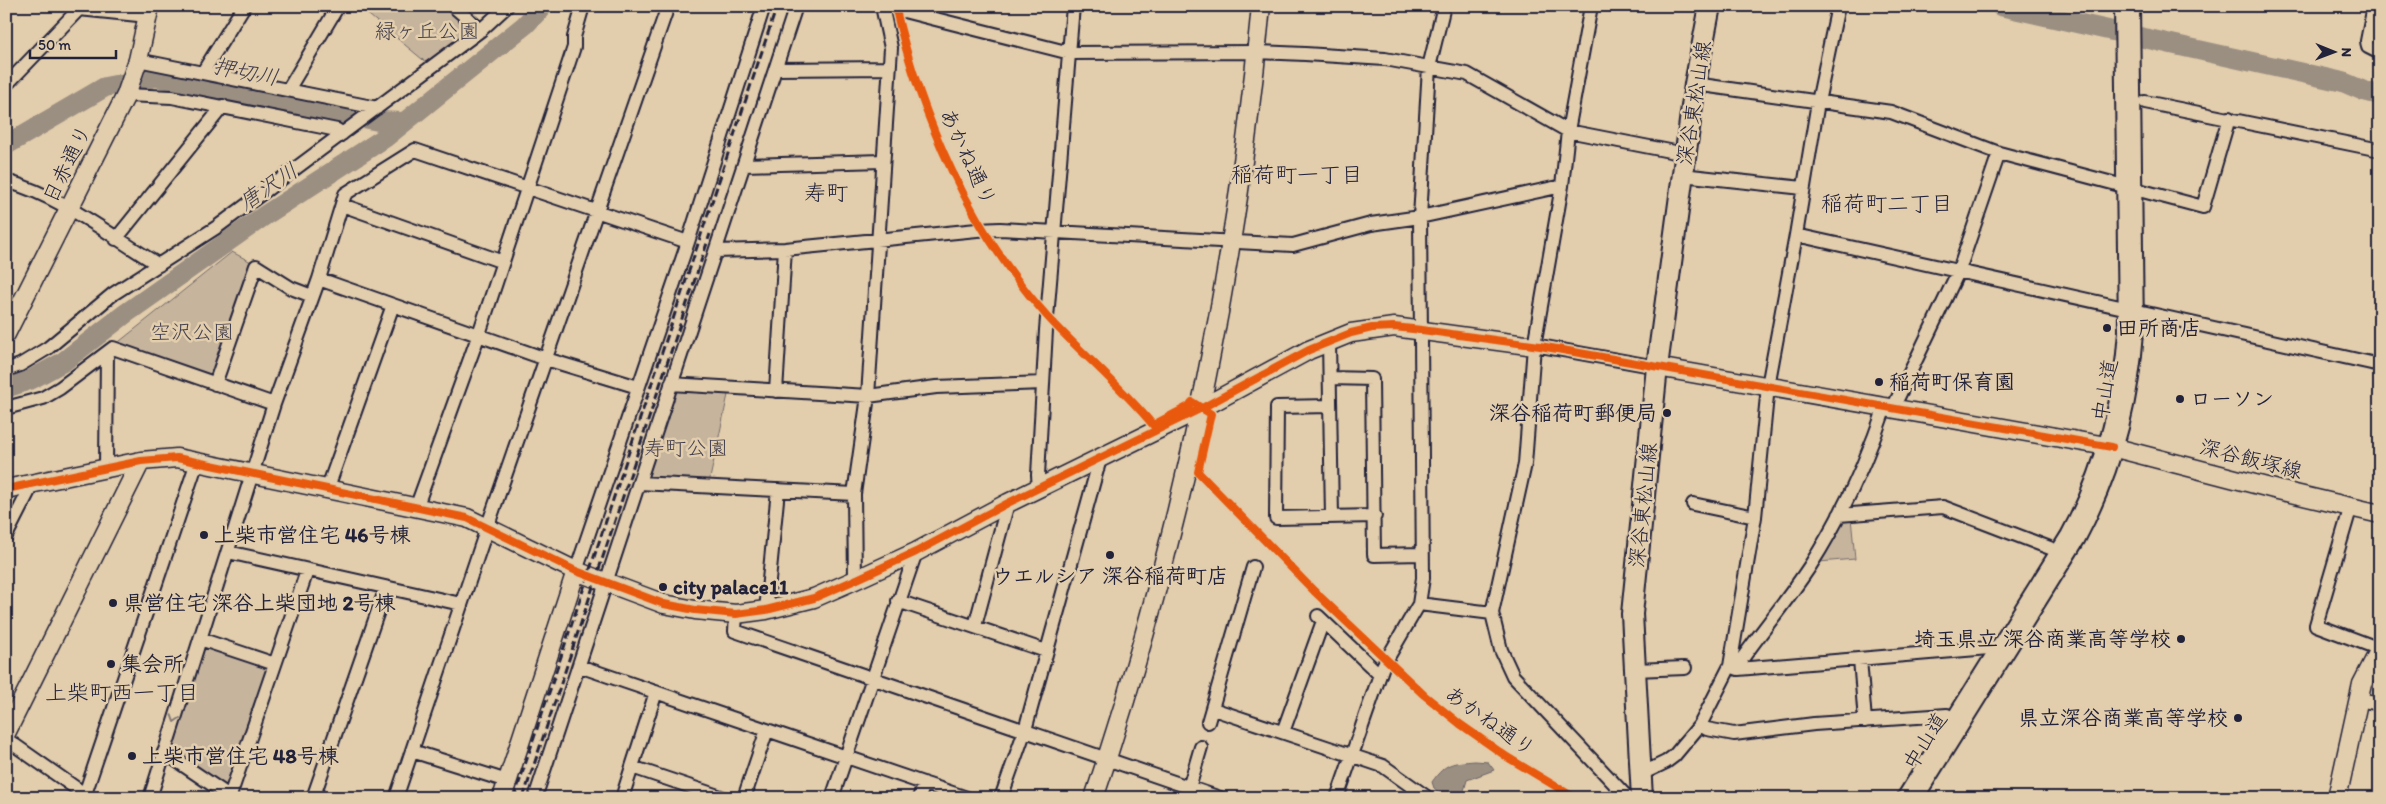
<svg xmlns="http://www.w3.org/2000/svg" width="2386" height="804" font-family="Itim,'Klee One',sans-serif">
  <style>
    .green { fill: #c6b49c; stroke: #746b6c }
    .water { fill: #9b8f82; stroke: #6b6366 }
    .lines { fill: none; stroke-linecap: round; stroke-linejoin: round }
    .river { stroke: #9b8f82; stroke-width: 20 }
    .street-casing { stroke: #22223b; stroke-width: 16 }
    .secondary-casing { stroke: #22223b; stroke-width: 21 }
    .primary-casing { stroke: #22223b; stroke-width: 24 }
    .highway-casing { stroke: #22223b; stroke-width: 28 }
    .street { stroke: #e2cdac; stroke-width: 12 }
    .secondary { stroke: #e2cdac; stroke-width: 18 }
    .primary { stroke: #e2cdac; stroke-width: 20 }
    .highway { stroke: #e2cdac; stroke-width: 24 }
    .rail { stroke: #22223b; stroke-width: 3; stroke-dasharray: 8 4; stroke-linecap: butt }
    .cycleway-casing { stroke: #e2cdac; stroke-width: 11 }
    .cycleway { stroke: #e8590c; stroke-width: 8 }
    .oneway { stroke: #827874 }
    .poi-dot { fill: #22223b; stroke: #e2cdac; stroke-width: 2 }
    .labels { text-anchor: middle; stroke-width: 5; stroke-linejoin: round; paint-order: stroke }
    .park-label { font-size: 21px; fill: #433f4e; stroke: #e2cdac }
    .street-label { font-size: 21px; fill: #22223b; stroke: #e2cdac }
    .poi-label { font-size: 21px; font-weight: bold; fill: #22223b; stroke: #e2cdac; text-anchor: start }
    .water-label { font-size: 22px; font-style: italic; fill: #403d4d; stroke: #e2cdac }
    .neighbourhood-label { font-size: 22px; fill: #22223b; stroke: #e2cdac }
  </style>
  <rect width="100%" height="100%" fill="#e2cdac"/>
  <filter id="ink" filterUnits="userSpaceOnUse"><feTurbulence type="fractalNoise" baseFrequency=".02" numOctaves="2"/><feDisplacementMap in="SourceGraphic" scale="10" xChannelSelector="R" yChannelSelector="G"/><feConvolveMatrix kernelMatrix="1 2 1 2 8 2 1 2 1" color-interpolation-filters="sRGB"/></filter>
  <g filter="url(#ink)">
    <path class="green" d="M 358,6 L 447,6 L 474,29 L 428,64 Z
      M 232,252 L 253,263 L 216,380 L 115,345 Z
      M 673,387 L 729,390 L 709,483 L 643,480 Z
      M 1851,518 L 1855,559 L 1819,562 L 1838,521 Z
      M 200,639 L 275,664 L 230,796 L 164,752 Z"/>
    <path class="water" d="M 1475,761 L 1488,762 L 1494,770 L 1467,780 L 1462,798 L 1446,798 L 1434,788 L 1432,782 C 1446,762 1452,763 1475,761 Z"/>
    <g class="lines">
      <path class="river" d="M 2000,6 L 2343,82 L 2364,91 L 2380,95
        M 6,145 L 105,87 L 156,77 L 378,121 L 402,122
        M 6,388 L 32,379 L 63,362 L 125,314 L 264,216 L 386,137 L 525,25 L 543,6"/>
      <defs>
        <path id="street" d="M 77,6 L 79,9 L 148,16
          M 453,6 L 481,30
          M 884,6 L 1070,53 L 1257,52 L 1305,54 L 1385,59 L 1467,74 L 1568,131 L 1685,154
          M 1591,6 L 1568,131 L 1562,186 L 1534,346 L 1525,464 L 1492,613 L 1501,650 L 1513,676 L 1626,796
          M 2374,6 L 2367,41 L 2368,47 L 2380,53
          M 138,60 L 377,108
          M 777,69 L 889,68
          M 203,72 L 244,6
          M 1695,84 L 1891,112 L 1999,153 L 2203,207 L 2229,118
          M 6,85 L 79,9
          M 288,90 L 338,6
          M 126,95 L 172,97 L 337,130 L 342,134
          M 2145,102 L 2380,150
          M 744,165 L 882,161
          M 1682,175 L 1803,188
          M 6,181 C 63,197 109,235 159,265
          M 342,205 L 503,262
          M 1796,235 L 2380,365
          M 116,239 L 223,106
          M 716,251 L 785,249 L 977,230 L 1000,229 L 1293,245 L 1371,224 L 1420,217 L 1562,186
          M 319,279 L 546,359 L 638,387
          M 1329,341 L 1332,517
          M 1534,346 L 1540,346 L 1657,367
          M 6,370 L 20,365 L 48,348 L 113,294 L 217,227 L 481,30 L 507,6
          M 1330,378 L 1372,379 L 1374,555 L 1421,554
          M 215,384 L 256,266 L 291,288 L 312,296
          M 671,384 L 868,396 L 936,387 L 1043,383
          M 776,391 L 785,249
          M 1330,406 L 1277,407 L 1276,518 L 1375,516
          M 6,408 L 43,398 L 60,388 L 113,348 L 274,404
          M 1893,408 L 1959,270 L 1999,153
          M 106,468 L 107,353
          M 639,483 L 854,494
          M 1039,489 L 1038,475 L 1046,330 L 1073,6
          M 327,490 L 393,305
          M 1693,504 L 1755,517
          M 2351,506 L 2316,625 L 2380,649
          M 416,508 L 479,334 L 574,47 L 574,37 L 583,6
          M 1839,515 L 1943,507 L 2063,553
          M 6,536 L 33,483
          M 228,552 L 461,604
          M 576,571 L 688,242 L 764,6
          M 855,580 L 854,494 L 868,396 L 891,48 L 882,6
          M 898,601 L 1046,651
          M 1419,604 L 1492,613
          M 766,610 L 778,490
          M 736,614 L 735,631 L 1220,798
          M 1318,616 L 1380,675
          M 975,626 L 1008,503
          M 200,639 L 275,664
          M 1860,659 L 1865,721
          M 579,666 L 967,798
          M 1730,666 L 1742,659 C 1764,628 1789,598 1810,566 C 1842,516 1866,463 1885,407
          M 1730,666 L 1738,669 L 1989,648 L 1999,654
          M 1635,670 L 1685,668
          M 2358,700 L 2380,704
          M 1213,709 L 1383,766 L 1428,798
          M 1208,722 L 1253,567
          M 1700,725 L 1707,729 L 1734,734 L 1814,724 L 1947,715 L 1957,722
          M 1283,732 L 1323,621
          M 6,739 L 90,798
          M 412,751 L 507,781
          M 164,752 L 232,798
          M 632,767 L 724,798
          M 1641,774 L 1666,762 L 1674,756 L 1700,725 L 1730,666 L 1755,517 L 1768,386 L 1796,235 L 1818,102 L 1838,6
          M 85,794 L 197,462
          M 230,796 L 307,571
          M 150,798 L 274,404 L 319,279 L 345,194 L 415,150 L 688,242
          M 313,798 L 386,588
          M 396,798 L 487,528 L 668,6
          M 535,798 L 796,6
          M 622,798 L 656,692
          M 744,798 L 767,730
          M 832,798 L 916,552
          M 919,798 L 924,783
          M 1001,798 L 1025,730 L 1100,459
          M 1186,798 L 1201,747
          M 1337,798 L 1383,666 L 1419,604 L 1423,578 L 1420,217 L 1429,67 L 1444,6"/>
        <path id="secondary" d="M 6,334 L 126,95 L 138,60 L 150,6
          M 1657,367 L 2112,447 L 2278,490 L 2380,514
          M 6,489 L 141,461 L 177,458 L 467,518 L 576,571 L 664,604 L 695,610 L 736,614 L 766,610 L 814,598 L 855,580 L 916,552 L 1008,503 L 1202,408 L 1309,350 L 1351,333 L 1394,327 L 1534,346
          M 6,733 L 141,461
          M 502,798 L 576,571
          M 1094,798 C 1180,541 1236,276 1261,6
          M 2337,798 L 2362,684 L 2380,649"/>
        <path id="primary" d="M 1642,798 L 1632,614 L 1657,367 L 1695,84 L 1710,6"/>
        <path id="highway" d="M 1910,798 L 2073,537 C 2108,472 2126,406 2131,332 L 2127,6"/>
      </defs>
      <use href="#street" class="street-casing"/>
      <use href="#secondary" class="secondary-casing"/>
      <use href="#primary" class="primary-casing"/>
      <use href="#highway" class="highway-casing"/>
      <use href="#street" class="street"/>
      <use href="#secondary" class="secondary"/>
      <use href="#primary" class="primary"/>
      <use href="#highway" class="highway"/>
      <path class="rail" d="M 514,798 L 777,6
        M 523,798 L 710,234"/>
      <defs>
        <path id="cycleway" d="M 895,6 C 921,118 970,230 1047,316 C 1081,353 1121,386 1153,425 L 1189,406 L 1192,402 L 1211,414 L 1198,472 L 1314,591 L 1424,695 L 1460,724 L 1507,757 L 1575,798
          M 6,489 L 141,461 L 177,458 L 467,518 L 576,571 L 664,604 L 695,610 L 736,614 L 766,610 L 814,598 L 855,580 L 916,552 L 1008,503 L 1202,408 L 1309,350 L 1351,333 L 1372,328 L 1394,327 L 1422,330 L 1540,346 L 2112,447"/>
      </defs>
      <use href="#cycleway" class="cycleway-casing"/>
      <use href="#cycleway" class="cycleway"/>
    </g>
    <defs><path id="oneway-chevron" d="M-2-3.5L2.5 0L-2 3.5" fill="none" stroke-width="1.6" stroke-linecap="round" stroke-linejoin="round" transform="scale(1.25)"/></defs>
    <use class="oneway" href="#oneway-chevron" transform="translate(175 719) rotate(108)"/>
  </g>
  <g class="poi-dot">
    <circle cx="2107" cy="328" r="5"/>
    <circle cx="1879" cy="382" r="5"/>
    <circle cx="2180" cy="399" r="5"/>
    <circle cx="1667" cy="413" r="5"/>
    <circle cx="204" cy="535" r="5"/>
    <circle cx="1110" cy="555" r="5"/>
    <circle cx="663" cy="587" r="5"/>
    <circle cx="113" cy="603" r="5"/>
    <circle cx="2181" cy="639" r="5"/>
    <circle cx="111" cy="664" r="5"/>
    <circle cx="2238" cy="718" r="5"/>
    <circle cx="132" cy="756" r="5"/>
  </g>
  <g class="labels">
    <g class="park-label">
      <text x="427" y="38">緑ヶ丘公園</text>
      <text x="192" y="339">空沢公園</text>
      <text x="686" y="455">寿町公園</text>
    </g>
    <g class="street-label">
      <text transform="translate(1694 103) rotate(-81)" y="7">深谷東松山線</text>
      <text transform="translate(968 157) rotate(65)" y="7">あかね通り</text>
      <text transform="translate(67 164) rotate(-64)" y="7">日赤通り</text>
      <text transform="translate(2105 390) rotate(-80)" y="7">中山道</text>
      <text transform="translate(2251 459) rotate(14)" y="7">深谷飯塚線</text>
      <text transform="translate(1643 505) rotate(-84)" y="7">深谷東松山線</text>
      <text transform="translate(1490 721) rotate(35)" y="7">あかね通り</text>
      <text transform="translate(1925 741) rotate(-58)" y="7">中山道</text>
    </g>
    <g class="poi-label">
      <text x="2117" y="335">田所商店</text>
      <text x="1889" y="389">稲荷町保育園</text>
      <text x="2190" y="406">ローソン</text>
      <text x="1657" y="420" text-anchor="end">深谷稲荷町郵便局</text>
      <text x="214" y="542">上柴市営住宅 46号棟</text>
      <text x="1110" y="583" text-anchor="middle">ウエルシア 深谷稲荷町店</text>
      <text x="673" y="594">city palace11</text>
      <text x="123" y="610">県営住宅 深谷上柴団地 2号棟</text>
      <text x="2171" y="646" text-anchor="end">埼玉県立 深谷商業高等学校</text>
      <text x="121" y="671">集会所</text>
      <text x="2228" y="725" text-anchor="end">県立深谷商業高等学校</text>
      <text x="142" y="763">上柴市営住宅 48号棟</text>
    </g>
    <g class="water-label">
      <text transform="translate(246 71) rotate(11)" y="8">押切川</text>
      <text transform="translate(268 186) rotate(-34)" y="8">唐沢川</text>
    </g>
    <g class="neighbourhood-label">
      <text x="1297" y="182">稲荷町一丁目</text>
      <text x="826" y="200">寿町</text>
      <text x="1887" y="211">稲荷町二丁目</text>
      <text x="122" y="700">上柴町西一丁目</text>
    </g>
  </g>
  <rect width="2386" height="804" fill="none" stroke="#e2cdac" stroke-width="25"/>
  <rect x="12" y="12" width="2361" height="779" fill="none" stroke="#22223b" stroke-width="2" filter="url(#ink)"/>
  <g transform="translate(2334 52) rotate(91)" stroke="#e2cdac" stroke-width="4" paint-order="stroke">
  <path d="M0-4L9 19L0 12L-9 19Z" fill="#22223b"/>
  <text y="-8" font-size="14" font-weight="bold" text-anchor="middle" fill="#22223b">N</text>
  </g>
  <path d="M30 50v8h86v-8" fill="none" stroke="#22223b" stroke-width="2.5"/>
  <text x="38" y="50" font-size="15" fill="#22223b" stroke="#e2cdac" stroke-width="4" paint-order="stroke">50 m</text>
</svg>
